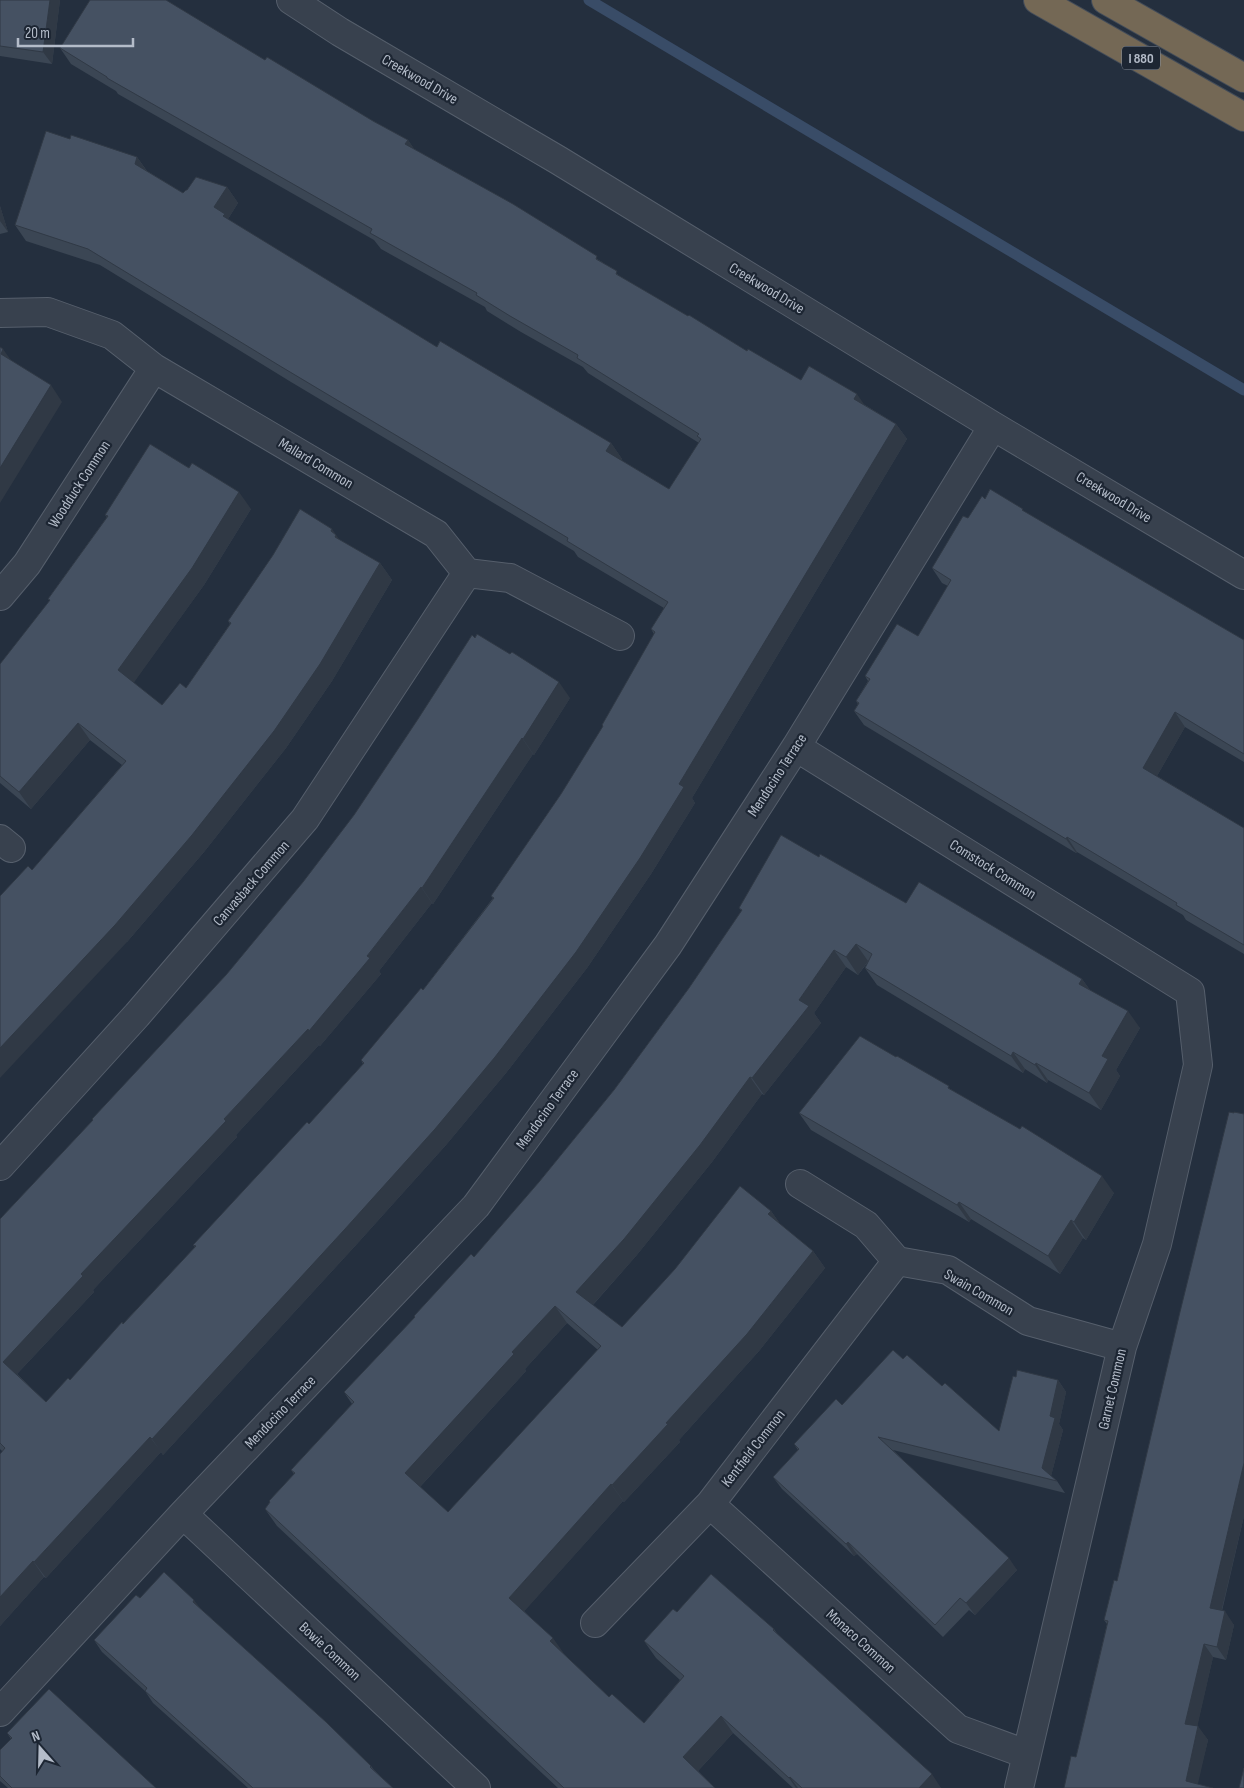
<svg xmlns="http://www.w3.org/2000/svg" width="1244" height="1788" font-family="'Sofia Sans Condensed',sans-serif">
  <style>
    .lines { fill: none; stroke-linecap: round; stroke-linejoin: round }
    .stream { stroke: #394c67; stroke-width: 11 }
    .minor-casing { stroke: #565f6c; stroke-width: 30 }
    .motorway-casing { stroke: #434c59; stroke-width: 30 }
    .minor { stroke: #38414e; stroke-width: 28 }
    .motorway { stroke: #746855; stroke-width: 28 }
    .wall { fill: #3b4654; fill-rule: evenodd }
    .shaded-wall { fill: #303945 }
    .building { fill: #455162; stroke: #303945; fill-rule: evenodd }
    .labels { text-anchor: middle; stroke-width: 4.5; stroke-linejoin: round; paint-order: stroke }
    .shield { fill: #1d2633; stroke: #878f9c; stroke-width: 1 }
    .shield-label { font-size: 14px; font-weight: bold; fill: #b4bcc9 }
    .street-label { font-size: 15px; fill: #b4bcc9; stroke: #1d2633 }
  </style>
  <rect width="100%" height="100%" fill="#242f3e"/>
  <g class="lines">
    <path class="stream" d="M 589,0 L 1244,390"/>
    <defs>
      <path id="minor" d="M 291,0 L 340,32 L 558,160 L 993,426 L 1244,575
        M 0,313 L 48,312 L 112,335 L 154,368 L 436,534 L 467,573 L 510,578 L 620,636
        M 0,596 L 27,564 L 154,368
        M 796,747 L 1190,992 L 1198,1065 L 1157,1244 L 1122,1347 L 1019,1788
        M 0,839 L 11,848
        M 0,1166 L 137,1015 L 305,819 L 467,573
        M 800,1184 L 866,1225 L 897,1261 L 948,1270 L 1028,1321 L 1122,1347
        M 710,1504 L 958,1729 L 1026,1754
        M 183,1514 L 476,1788
        M 595,1623 L 710,1504 L 897,1261
        M 0,1712 L 183,1514 L 476,1206 L 668,945 L 796,747 L 993,426"/>
      <path id="motorway" d="M 1038,0 L 1244,117
        M 1106,0 L 1244,78"/>
    </defs>
    <use href="#minor" class="minor-casing"/>
    <use href="#motorway" class="motorway-casing"/>
    <use href="#minor" class="minor"/>
    <use href="#motorway" class="motorway"/>
  </g>
  <path class="wall" d="M 0,0 L 60,0 L 52,64 L 0,56 Z
    M 60,48 L 265,60 L 373,121 L 408,140 L 414,149 L 602,262 L 621,277 L 747,351 L 801,380 L 865,405 L 896,424 L 907,439 L 692,798 L 695,803 L 651,874 L 587,968 L 506,1073 L 446,1145 L 356,1245 L 163,1455 L 161,1452 L 46,1578 L 44,1577 L 0,1626 L 2,1451 L 0,1449 L 0,1219 L 93,1120 L 226,975 L 570,698 L 534,755 L 533,754 L 433,904 L 432,903 L 379,971 L 381,974 L 320,1046 L 319,1045 L 236,1135 L 237,1137 L 93,1290 L 94,1292 L 17,1374 L 46,1402 L 70,1380 L 195,1247 L 193,1245 L 309,1124 L 363,1064 L 361,1060 L 423,990 L 493,898 L 491,896 L 561,794 L 603,727 L 602,725 L 654,634 L 651,629 L 664,608 L 578,557 L 574,551 L 291,382 L 100,265 L 26,241 L 15,225 L 70,139 L 137,157 L 147,171 L 183,193 L 187,190 L 227,187 L 238,203 L 228,219 L 229,220 L 437,347 L 611,443 L 622,459 L 621,460 L 669,489 L 699,443 L 588,373 L 583,367 L 521,332 L 487,311 L 485,307 L 381,249 L 374,240 L 118,94 L 116,91 L 71,64 Z
    M 0,206 L 8,232 L 0,234 Z
    M 985,499 L 1025,513 L 1244,640 L 1244,762 L 1185,727 L 1157,776 L 1244,828 L 1244,954 L 1186,920 L 1183,915 L 1077,852 L 1076,853 L 864,725 L 854,711 L 858,704 L 856,701 L 868,681 L 865,676 L 918,636 L 948,586 L 942,583 L 932,568 L 968,518 Z
    M 251,509 L 204,585 L 133,683 L 162,705 L 186,688 L 230,624 L 228,621 L 341,541 L 380,563 L 392,580 L 332,681 L 286,748 L 204,852 L 127,942 L 32,870 L 122,765 L 90,740 L 31,809 L 0,783 L 0,664 L 50,601 L 48,599 L 107,517 L 105,515 Z
    M 819,857 L 906,903 L 1082,979 L 1090,990 L 1140,1028 L 1116,1070 L 1120,1076 L 1101,1110 L 1048,1080 L 1047,1083 L 1025,1069 L 1023,1073 L 877,985 L 865,968 L 868,962 L 858,975 L 846,967 L 814,1013 L 821,1023 L 764,1095 L 762,1094 L 712,1162 L 636,1256 L 593,1305 L 622,1327 L 771,1211 L 780,1224 L 813,1251 L 825,1268 L 759,1351 L 679,1440 L 680,1442 L 624,1502 L 623,1501 L 524,1611 L 565,1655 L 609,1697 L 644,1723 L 680,1680 L 656,1658 L 644,1641 L 677,1612 L 774,1629 L 778,1635 L 941,1788 L 793,1788 L 733,1733 L 698,1771 L 715,1788 L 558,1788 L 277,1526 L 265,1509 L 270,1503 L 269,1501 L 294,1474 L 291,1470 L 352,1404 L 344,1392 L 474,1257 L 539,1182 L 614,1090 L 689,988 L 742,911 L 739,908 ZM 567,1323 L 598,1350 L 448,1512 L 420,1487 L 526,1371 L 525,1369 Z
    M 896,1057 L 952,1090 L 1114,1193 L 1086,1240 L 1083,1238 L 1060,1274 L 971,1219 L 969,1222 L 811,1130 L 799,1113 Z
    M 1234,1113 L 1244,1114 L 1244,1516 L 1222,1611 L 1234,1625 L 1226,1660 L 1213,1657 L 1197,1726 L 1208,1740 L 1197,1784 L 1076,1757 L 1107,1624 L 1104,1620 L 1117,1581 Z
    M 903,1359 L 942,1386 L 999,1431 L 1058,1380 L 1066,1392 L 1059,1424 L 1063,1430 L 1051,1476 L 1057,1481 L 1065,1493 L 893,1450 L 1017,1570 L 975,1615 L 969,1610 L 943,1637 L 857,1554 L 854,1556 L 782,1489 L 773,1477 L 798,1450 L 794,1444 L 842,1405 Z
    M 201,1609 L 371,1766 L 374,1770 L 393,1788 L 248,1788 L 153,1703 L 145,1691 L 102,1652 L 94,1640 Z
    M 7,1733 L 156,1788 L 8,1788 L 0,1781 L 0,1750 L 11,1739 Z"/>
  <path class="shaded-wall" d="M 50,0 L 60,0 L 52,64 L 43,52 Z
    M 408,140 L 419,156 L 405,144 Z
    M 137,157 L 148,173 L 135,164 Z
    M 227,187 L 238,203 L 228,219 L 236,230 L 214,207 Z
    M 0,206 L 8,232 L 0,221 Z
    M 3,349 L 15,366 L 1,354 Z
    M 51,385 L 62,402 L 0,503 L 0,468 Z
    M 857,394 L 868,410 L 854,399 Z
    M 896,424 L 907,439 L 692,798 L 695,803 L 651,874 L 587,968 L 506,1073 L 446,1145 L 356,1245 L 163,1455 L 152,1439 L 679,784 Z
    M 611,443 L 622,459 L 617,467 L 606,451 Z
    M 239,492 L 251,509 L 204,585 L 130,688 L 118,670 Z
    M 332,529 L 348,552 L 347,554 L 331,531 Z
    M 380,563 L 392,580 L 332,681 L 286,748 L 204,852 L 127,942 L 0,1078 L 0,1048 Z
    M 559,682 L 570,698 L 534,755 L 523,739 Z
    M 1175,712 L 1185,727 L 1153,783 L 1143,768 Z
    M 78,723 L 90,740 L 31,809 L 19,792 Z
    M 522,738 L 533,754 L 433,904 L 422,888 Z
    M 1067,837 L 1077,852 L 1076,853 L 1066,839 Z
    M 421,887 L 432,903 L 379,971 L 381,974 L 320,1046 L 309,1031 Z
    M 856,944 L 868,961 L 858,975 L 846,957 Z
    M 834,950 L 846,967 L 814,1013 L 821,1023 L 764,1095 L 752,1078 L 799,1000 Z
    M 1082,979 L 1094,996 L 1079,984 Z
    M 1128,1011 L 1140,1028 L 1116,1070 L 1120,1076 L 1101,1110 L 1089,1093 L 1102,1056 Z
    M 308,1029 L 319,1045 L 236,1135 L 237,1137 L 93,1290 L 94,1292 L 14,1377 L 3,1362 L 81,1274 Z
    M 1013,1052 L 1025,1069 L 1023,1073 L 1011,1056 Z
    M 1036,1063 L 1048,1080 L 1047,1083 L 1035,1065 Z
    M 750,1077 L 762,1094 L 712,1162 L 636,1256 L 589,1309 L 576,1292 Z
    M 1102,1176 L 1114,1193 L 1086,1240 L 1074,1222 Z
    M 959,1202 L 971,1219 L 969,1222 L 957,1205 Z
    M 771,1211 L 783,1228 L 768,1214 Z
    M 1071,1220 L 1083,1238 L 1060,1274 L 1048,1256 Z
    M 813,1251 L 825,1268 L 759,1351 L 679,1440 L 680,1442 L 624,1502 L 612,1485 L 666,1423 Z
    M 555,1306 L 567,1323 L 525,1369 L 526,1371 L 417,1490 L 405,1473 L 512,1352 Z
    M 1058,1380 L 1066,1392 L 1059,1424 L 1063,1430 L 1050,1480 L 1042,1468 L 1050,1416 Z
    M 150,1437 L 161,1452 L 46,1578 L 34,1562 Z
    M 1244,1463 L 1244,1516 L 1219,1621 L 1210,1608 Z
    M 611,1484 L 623,1501 L 521,1615 L 509,1598 Z
    M 848,1542 L 857,1554 L 854,1556 L 846,1544 Z
    M 1009,1558 L 1017,1570 L 975,1615 L 966,1603 Z
    M 33,1561 L 44,1577 L 0,1626 L 0,1597 Z
    M 194,1600 L 203,1612 L 193,1602 Z
    M 1225,1611 L 1234,1625 L 1226,1660 L 1217,1647 Z
    M 553,1638 L 565,1655 L 550,1641 Z
    M 1204,1644 L 1213,1657 L 1195,1737 L 1185,1724 Z
    M 721,1716 L 733,1733 L 695,1774 L 683,1757 Z
    M 1198,1726 L 1208,1740 L 1197,1788 L 1186,1781 Z
    M 932,1774 L 941,1788 L 919,1788 Z
    M 790,1777 L 798,1788 L 796,1788 L 789,1778 Z"/>
  <path class="building" d="M 0,0 L 50,0 L 43,52 L 0,46 Z
    M 90,0 L 166,0 L 265,60 L 267,57 L 373,121 L 408,140 L 405,144 L 513,204 L 597,256 L 596,259 L 617,271 L 616,274 L 688,316 L 689,315 L 747,351 L 748,349 L 801,380 L 809,366 L 857,394 L 854,399 L 896,424 L 679,784 L 684,787 L 640,858 L 576,952 L 495,1057 L 435,1129 L 345,1229 L 152,1439 L 150,1437 L 34,1562 L 33,1561 L 0,1597 L 0,1454 L 5,1448 L 0,1443 L 0,1219 L 93,1120 L 92,1119 L 226,975 L 303,882 L 354,815 L 418,719 L 472,635 L 475,638 L 477,634 L 510,654 L 512,652 L 559,682 L 523,739 L 522,738 L 422,888 L 421,887 L 367,956 L 370,958 L 309,1031 L 308,1029 L 224,1119 L 226,1121 L 81,1274 L 83,1276 L 3,1362 L 46,1402 L 68,1378 L 70,1380 L 122,1322 L 123,1324 L 196,1246 L 193,1245 L 307,1122 L 309,1124 L 364,1063 L 361,1060 L 421,988 L 423,990 L 494,898 L 491,896 L 561,794 L 603,726 L 602,725 L 655,632 L 651,629 L 668,602 L 567,541 L 568,538 L 280,366 L 88,249 L 15,225 L 46,131 L 70,139 L 71,135 L 137,157 L 135,164 L 183,193 L 186,190 L 187,190 L 196,177 L 227,187 L 214,207 L 225,214 L 223,216 L 437,347 L 440,341 L 611,443 L 606,451 L 669,489 L 701,439 L 697,436 L 699,434 L 577,358 L 578,355 L 510,316 L 476,295 L 477,293 L 370,233 L 372,229 L 107,78 L 107,77 L 60,48 Z
    M 0,347 L 3,349 L 1,354 L 51,385 L 0,468 Z
    M 150,444 L 189,468 L 192,463 L 239,492 L 192,568 L 118,670 L 162,705 L 180,683 L 186,688 L 231,623 L 228,621 L 273,555 L 300,509 L 332,529 L 331,531 L 336,535 L 335,537 L 380,563 L 320,664 L 274,731 L 192,835 L 115,925 L 0,1048 L 0,896 L 28,866 L 32,870 L 126,761 L 78,723 L 19,792 L 0,776 L 0,664 L 50,600 L 48,599 L 108,516 L 105,515 Z
    M 990,489 L 1023,509 L 1022,510 L 1213,622 L 1244,640 L 1244,754 L 1175,712 L 1143,768 L 1244,828 L 1244,945 L 1176,905 L 1177,903 L 1067,837 L 1066,839 L 854,711 L 859,703 L 856,701 L 870,679 L 865,676 L 897,624 L 918,636 L 951,580 L 932,568 L 963,516 L 968,518 L 982,496 L 985,499 Z
    M 781,835 L 819,857 L 820,854 L 906,903 L 919,882 L 1082,979 L 1079,984 L 1128,1011 L 1102,1056 L 1108,1059 L 1089,1093 L 1036,1063 L 1035,1065 L 1013,1052 L 1011,1056 L 865,968 L 872,954 L 856,944 L 846,957 L 834,950 L 799,1000 L 809,1006 L 752,1078 L 750,1077 L 700,1145 L 624,1239 L 576,1292 L 622,1327 L 675,1269 L 740,1186 L 771,1211 L 768,1214 L 813,1251 L 747,1334 L 666,1423 L 668,1424 L 612,1485 L 611,1484 L 509,1598 L 553,1638 L 550,1641 L 609,1697 L 612,1694 L 644,1723 L 684,1676 L 644,1641 L 673,1609 L 677,1612 L 711,1574 L 774,1629 L 773,1630 L 932,1774 L 919,1788 L 802,1788 L 790,1777 L 789,1778 L 721,1716 L 683,1757 L 715,1788 L 564,1788 L 265,1509 L 270,1502 L 269,1501 L 295,1473 L 291,1470 L 354,1402 L 344,1392 L 415,1317 L 414,1316 L 471,1254 L 474,1257 L 539,1182 L 614,1090 L 689,988 L 742,910 L 739,908 ZM 555,1306 L 601,1346 L 448,1512 L 405,1473 L 514,1354 L 512,1352 Z
    M 860,1036 L 896,1057 L 897,1056 L 949,1086 L 948,1088 L 1020,1129 L 1022,1126 L 1102,1176 L 1074,1222 L 1071,1220 L 1048,1256 L 959,1202 L 957,1205 L 799,1113 Z
    M 1229,1112 L 1234,1113 L 1234,1112 L 1244,1114 L 1244,1463 L 1210,1608 L 1225,1611 L 1217,1647 L 1204,1644 L 1185,1724 L 1198,1726 L 1186,1781 L 1213,1788 L 1064,1788 L 1071,1756 L 1076,1757 L 1108,1621 L 1104,1620 L 1114,1580 L 1117,1581 L 1179,1316 Z
    M 893,1350 L 903,1359 L 907,1355 L 942,1386 L 945,1383 L 999,1431 L 1013,1376 L 1016,1377 L 1017,1370 L 1058,1380 L 1050,1416 L 1055,1418 L 1042,1468 L 1057,1481 L 878,1437 L 1009,1558 L 966,1603 L 960,1598 L 935,1625 L 848,1542 L 846,1544 L 773,1477 L 799,1449 L 794,1444 L 836,1399 L 842,1405 Z
    M 164,1572 L 194,1600 L 193,1602 L 326,1722 L 371,1766 L 370,1767 L 393,1788 L 253,1788 L 145,1691 L 147,1688 L 94,1640 L 136,1595 L 140,1598 Z
    M 49,1689 L 156,1788 L 12,1788 L 0,1776 L 0,1750 L 12,1738 L 7,1733 Z
    M 1244,1768 L 1244,1788 L 1239,1788 Z"/>
  <g class="labels">
    <rect class="shield" x="1122" y="46.5" width="38" height="23" rx="4"/>
    <g class="shield-label">
      <text x="1141" y="63">I 880</text>
    </g>
    <g class="street-label">
      <text transform="translate(420 79) rotate(30)" y="5">Creekwood Drive</text>
      <text transform="translate(767 288) rotate(31)" y="5">Creekwood Drive</text>
      <text transform="translate(316 463) rotate(31)" y="5">Mallard Common</text>
      <text transform="translate(79 484) rotate(-57)" y="5">Woodduck Common</text>
      <text transform="translate(1114 497) rotate(31)" y="5">Creekwood Drive</text>
      <text transform="translate(777 775) rotate(-57)" y="5">Mendocino Terrace</text>
      <text transform="translate(993 869) rotate(32)" y="5">Comstock Common</text>
      <text transform="translate(251 883) rotate(-49)" y="5">Canvasback Common</text>
      <text transform="translate(547 1109) rotate(-54)" y="5">Mendocino Terrace</text>
      <text transform="translate(979 1292) rotate(30)" y="5">Swain Common</text>
      <text transform="translate(1112 1389) rotate(-77)" y="5">Garnet Common</text>
      <text transform="translate(280 1412) rotate(-46)" y="5">Mendocino Terrace</text>
      <text transform="translate(753 1448) rotate(-52)" y="5">Kentfield Common</text>
      <text transform="translate(861 1641) rotate(42)" y="5">Monaco Common</text>
      <text transform="translate(330 1651) rotate(43)" y="5">Bowie Common</text>
    </g>
  </g>
  <g transform="translate(40 1748) rotate(340)" stroke="#1d2633" stroke-width="4" paint-order="stroke">
  <path d="M0-4L9 19L0 12L-9 19Z" fill="#b4bcc9"/>
  <text y="-8" font-size="14" font-weight="bold" text-anchor="middle" fill="#b4bcc9">N</text>
  </g>
  <path d="M18 38v8h115v-8" fill="none" stroke="#b4bcc9" stroke-width="2.5"/>
  <text x="25" y="38" font-size="15" fill="#b4bcc9" stroke="#1d2633" stroke-width="4" paint-order="stroke">20 m</text>
</svg>
